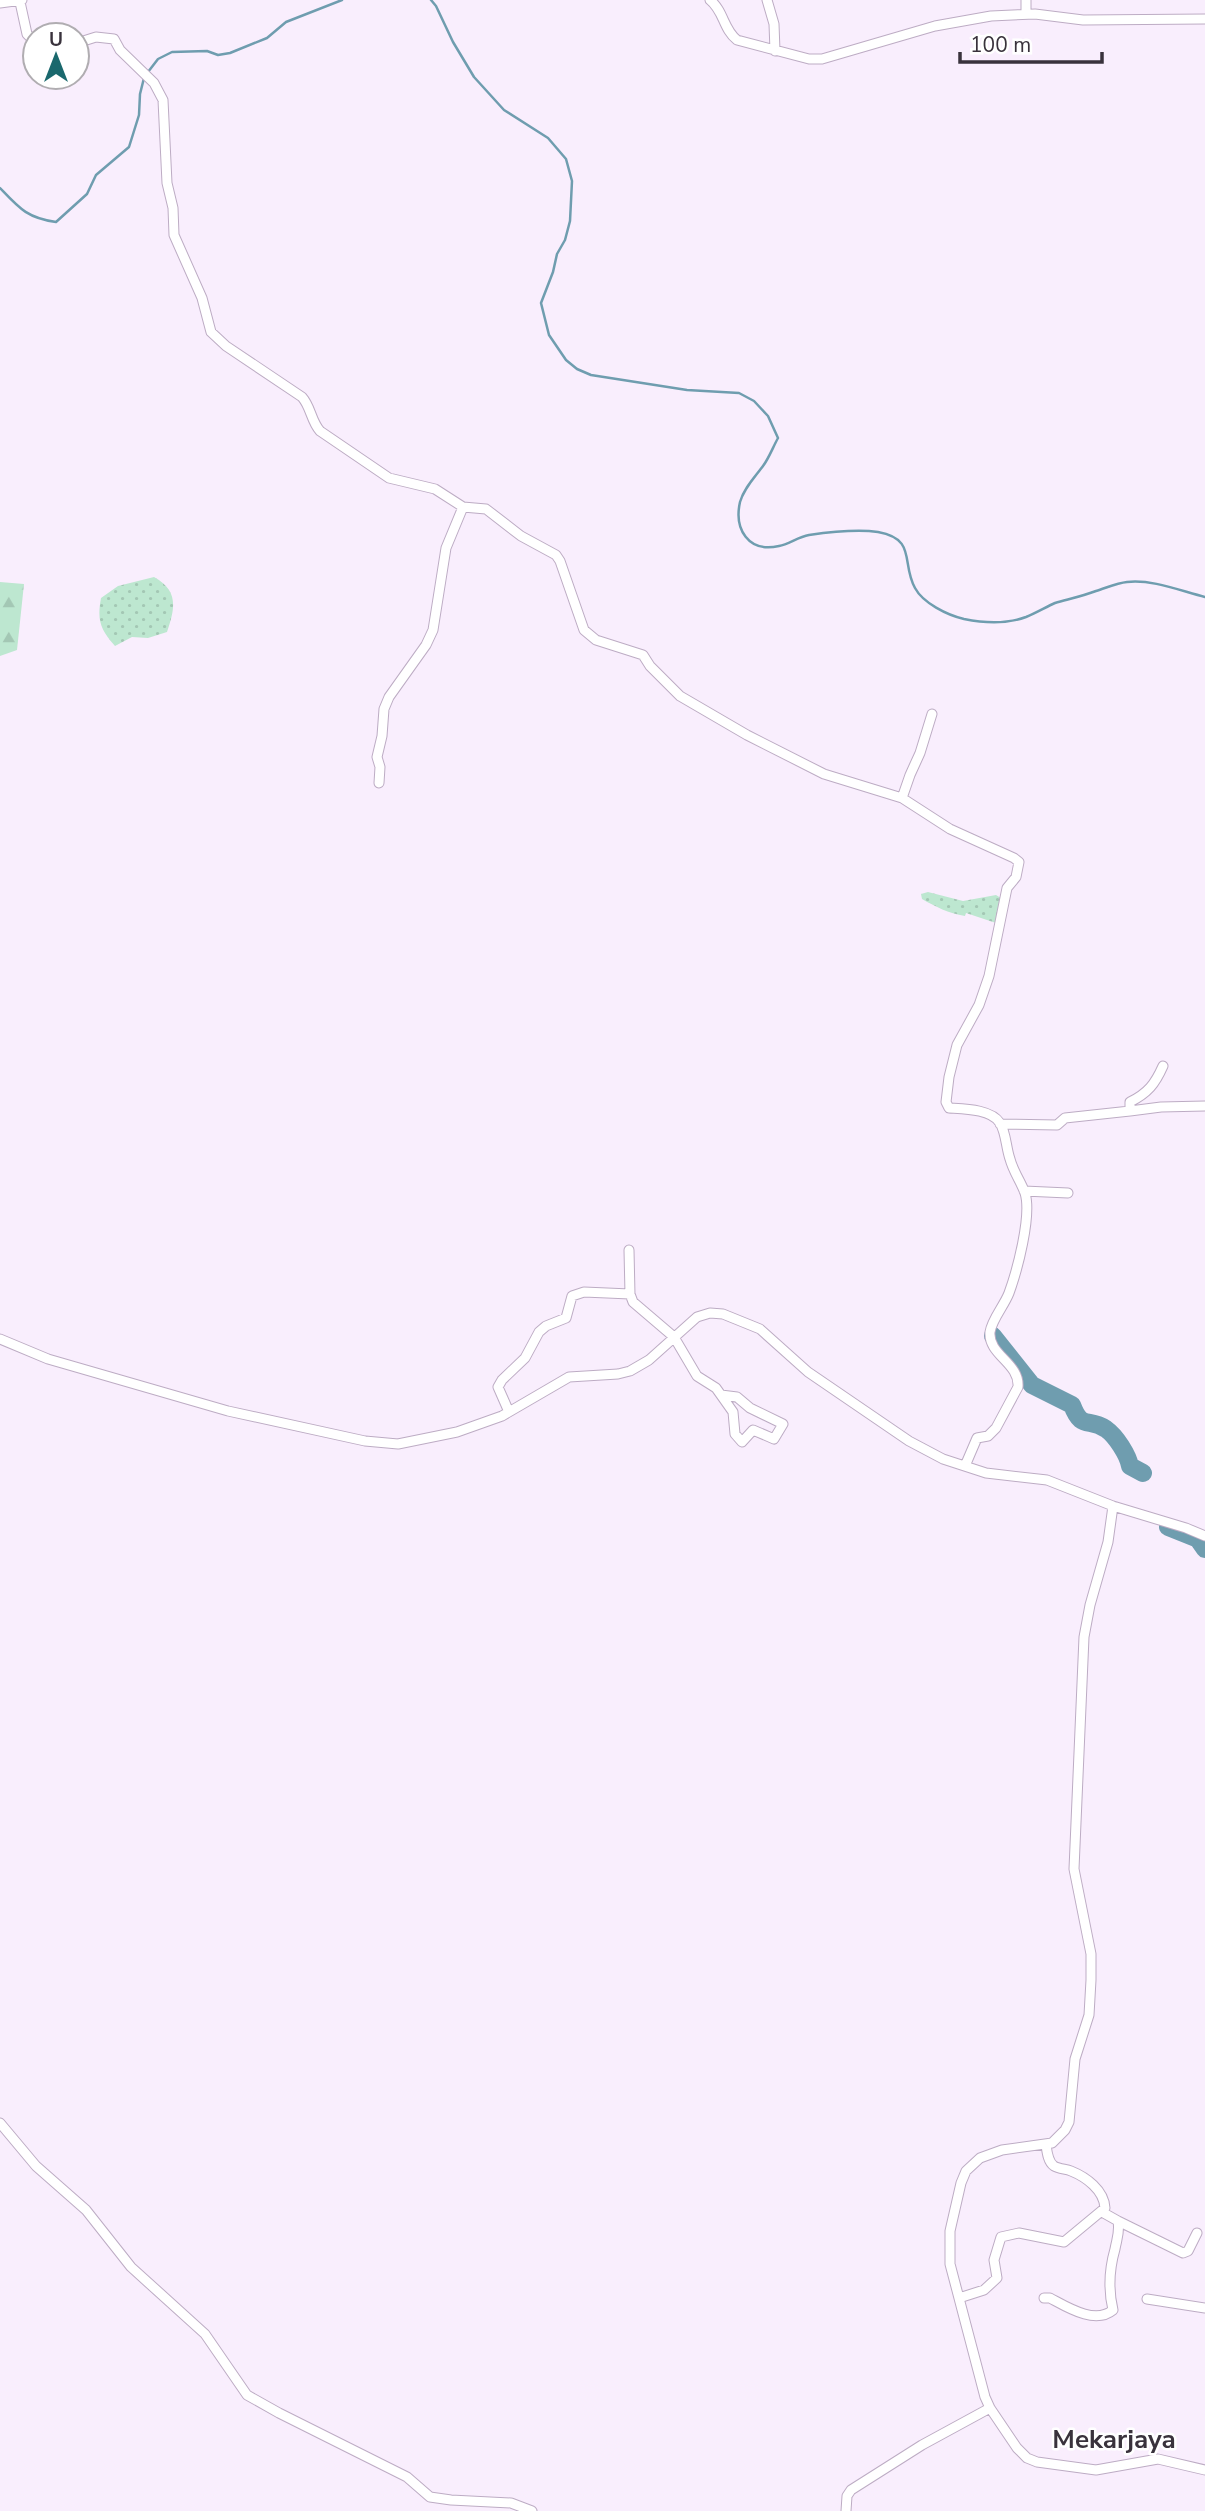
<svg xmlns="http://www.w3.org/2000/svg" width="1205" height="2511" font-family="'Nunito Sans',sans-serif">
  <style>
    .grass { fill: url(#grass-dots) }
    .forest { fill: url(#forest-firs) }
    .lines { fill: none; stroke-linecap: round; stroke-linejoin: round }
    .stream { stroke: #6f9daf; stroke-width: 2.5 }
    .river { stroke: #6f9daf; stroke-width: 18 }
    .street-casing { stroke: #bdacc4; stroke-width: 11 }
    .street { stroke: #fff; stroke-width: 9 }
    .labels { text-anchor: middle; stroke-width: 5; stroke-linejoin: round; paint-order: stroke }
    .quarter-label { font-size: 26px; font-weight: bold; fill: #39323c; stroke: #fff }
  </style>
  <defs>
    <pattern id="grass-dots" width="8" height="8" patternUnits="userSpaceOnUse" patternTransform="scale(1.75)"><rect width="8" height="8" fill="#bde7d0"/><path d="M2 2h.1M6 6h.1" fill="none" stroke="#a3c7b4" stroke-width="1.8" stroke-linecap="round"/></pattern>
    <pattern id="forest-firs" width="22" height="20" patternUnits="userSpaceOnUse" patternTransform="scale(1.75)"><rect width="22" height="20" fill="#bde7d0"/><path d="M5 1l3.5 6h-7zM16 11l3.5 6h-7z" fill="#a3c7b4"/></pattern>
  </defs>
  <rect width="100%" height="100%" fill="#f9eefd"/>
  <path class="grass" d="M 154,577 C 179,591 175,608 167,632 L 148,638 L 132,637 L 115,646 C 100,629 97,620 101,598 L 118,586 Z
    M 928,892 L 963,901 L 996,895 L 1004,900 L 996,923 L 966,913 L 965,916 C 948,913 936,907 922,899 L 921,894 Z"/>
  <path class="forest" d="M 0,582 L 24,584 L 17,650 L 0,656 Z"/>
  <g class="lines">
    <path class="stream" d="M 431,0 L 436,6 L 453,42 L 474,77 L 504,110 L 548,138 L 566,159 L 572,181 L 570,221 L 565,240 L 557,254 L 553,272 L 541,303 L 549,335 L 566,360 L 577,369 L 591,375 L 687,390 L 739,393 L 754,401 L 768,416 L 778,438 C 773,447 769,458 763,466 C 755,477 744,488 740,502 C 734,529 748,553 779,546 C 789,544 798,537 809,535 C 830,532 857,529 878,532 C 917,539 901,563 915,588 C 923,603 947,615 964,619 C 984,623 1007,624 1026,617 C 1036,613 1046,607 1055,603 C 1069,599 1083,596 1096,591 C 1106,588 1117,583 1127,582 C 1152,579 1181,591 1205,597
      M 148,72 L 158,59 L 172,52 L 207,51 L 218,55 L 230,53 L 267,38 L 286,22 L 342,0
      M 0,188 C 19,208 27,218 56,222 L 87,194 L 96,175 L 129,147 L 139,115 L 140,94 L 144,78"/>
    <path class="river" d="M 993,1336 L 1032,1385 L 1072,1405 C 1082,1431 1088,1417 1106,1429 C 1116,1436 1128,1455 1130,1466 L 1143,1473
      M 1168,1527 L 1198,1539 L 1205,1549"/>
    <defs>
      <path id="street" d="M 710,0 C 724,11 723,29 737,40 L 809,59 L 822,59 L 935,26 L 991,16 L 1035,14 L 1083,20 L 1205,19
        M 767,0 L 774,24 L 775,51
        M 20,2 L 27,34 L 35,42
        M 0,3 L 22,0
        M 1026,14 L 1026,0
        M 77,43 L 96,37 L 114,39 L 120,50 L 154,83 L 163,100 L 167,183 L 173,208 L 174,235 L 202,298 L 211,332 L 226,346 L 302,397 C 311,407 311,421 320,431 L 389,478 L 435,489 L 463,507 L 486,509 L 521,536 L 556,555 L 560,561 L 584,630 L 596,640 L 643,655 L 650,666 L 680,696 L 747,735 L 824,774 L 902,798 L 950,829 L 1014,858 L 1019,862 L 1016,877 L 1007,888 L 989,976 L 979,1005 L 957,1045 L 949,1077 L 946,1102 L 949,1108 C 964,1109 991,1109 1000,1123 C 1006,1132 1006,1148 1010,1159 C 1013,1171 1021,1182 1025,1193 C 1032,1216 1017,1271 1009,1293 C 1004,1306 992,1319 990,1332 C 988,1355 1020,1363 1018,1387 L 996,1428 L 988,1436 L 977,1438 L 965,1466
        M 379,783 L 380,767 L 377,757 L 382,736 L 384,709 L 389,697 L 426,645 L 433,630 L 446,548 L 463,507
        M 902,798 L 910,775 L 920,753 L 932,714
        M 1163,1066 C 1155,1084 1148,1093 1130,1102 L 1130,1111 L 1161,1107 L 1205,1106
        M 1000,1124 L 1057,1125 L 1065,1118 L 1130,1111
        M 1024,1191 L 1068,1193
        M 629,1250 L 630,1294 L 633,1302 L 674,1337 L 697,1376 L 716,1388 L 733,1412 L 735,1434 L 742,1442 L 753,1430 L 774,1439 L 783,1424 L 750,1408 L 737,1397 L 721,1395
        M 0,1339 L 48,1359 L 228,1411 L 365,1441 L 398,1444 L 457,1432 L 502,1416 L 569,1377 L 618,1374 L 630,1371 L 649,1360 L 697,1317 L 710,1313 L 723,1314 L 760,1329 L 808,1372 L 909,1441 L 943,1459 L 986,1473 L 1047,1480 L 1113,1506 L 1186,1528 L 1205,1536
        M 509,1412 L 498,1387 L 502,1380 L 525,1358 L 539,1332 L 546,1326 L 566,1318 L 572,1296 L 584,1292 L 630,1294
        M 1113,1506 L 1108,1542 L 1090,1605 L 1084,1637 L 1074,1869 L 1091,1954 L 1091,1980 L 1089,2015 L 1075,2059 L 1069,2122 L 1065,2130 L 1052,2143 L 1002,2150 L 980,2158 L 966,2171 L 961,2183 L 950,2231 L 950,2264 L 985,2397 L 990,2408 L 1017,2448 L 1027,2458 L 1037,2462 L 1096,2470 L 1158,2459 L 1205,2470
        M 0,2123 L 36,2166 L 86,2210 L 131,2267 L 205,2334 L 247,2395 L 279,2413 L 407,2477 L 430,2497 L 451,2500 L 511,2503 L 532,2511
        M 1118,2221 L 1183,2253 L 1188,2251 L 1197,2233
        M 959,2298 L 984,2290 L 997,2278 L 994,2260 L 1001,2237 L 1019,2233 L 1064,2242 L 1105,2208 C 1104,2190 1086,2177 1071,2171 C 1066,2169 1059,2169 1054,2166 C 1048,2162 1047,2152 1046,2145
        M 1044,2298 L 1050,2298 C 1067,2307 1095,2325 1113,2310 C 1108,2289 1109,2270 1115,2249 C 1117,2238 1120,2232 1118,2221 L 1102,2212
        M 1147,2299 L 1205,2308
        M 846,2511 L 847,2496 L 851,2490 L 922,2445 L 990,2408"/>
    </defs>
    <use href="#street" class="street-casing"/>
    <use href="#street" class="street"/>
  </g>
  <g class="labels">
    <g class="quarter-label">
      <text x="1114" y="2448">Mekarjaya</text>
    </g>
  </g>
  <g transform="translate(56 56)"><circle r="33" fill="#ffffff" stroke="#b0adb1" stroke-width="2"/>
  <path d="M0-5L12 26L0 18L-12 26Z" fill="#1a686d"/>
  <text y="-10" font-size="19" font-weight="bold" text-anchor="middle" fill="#39323c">U</text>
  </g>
  <path d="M960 52v10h142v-10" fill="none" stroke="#39323c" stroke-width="3.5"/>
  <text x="970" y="52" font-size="21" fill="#39323c" stroke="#ffffff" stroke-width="5" paint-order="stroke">100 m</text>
</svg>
